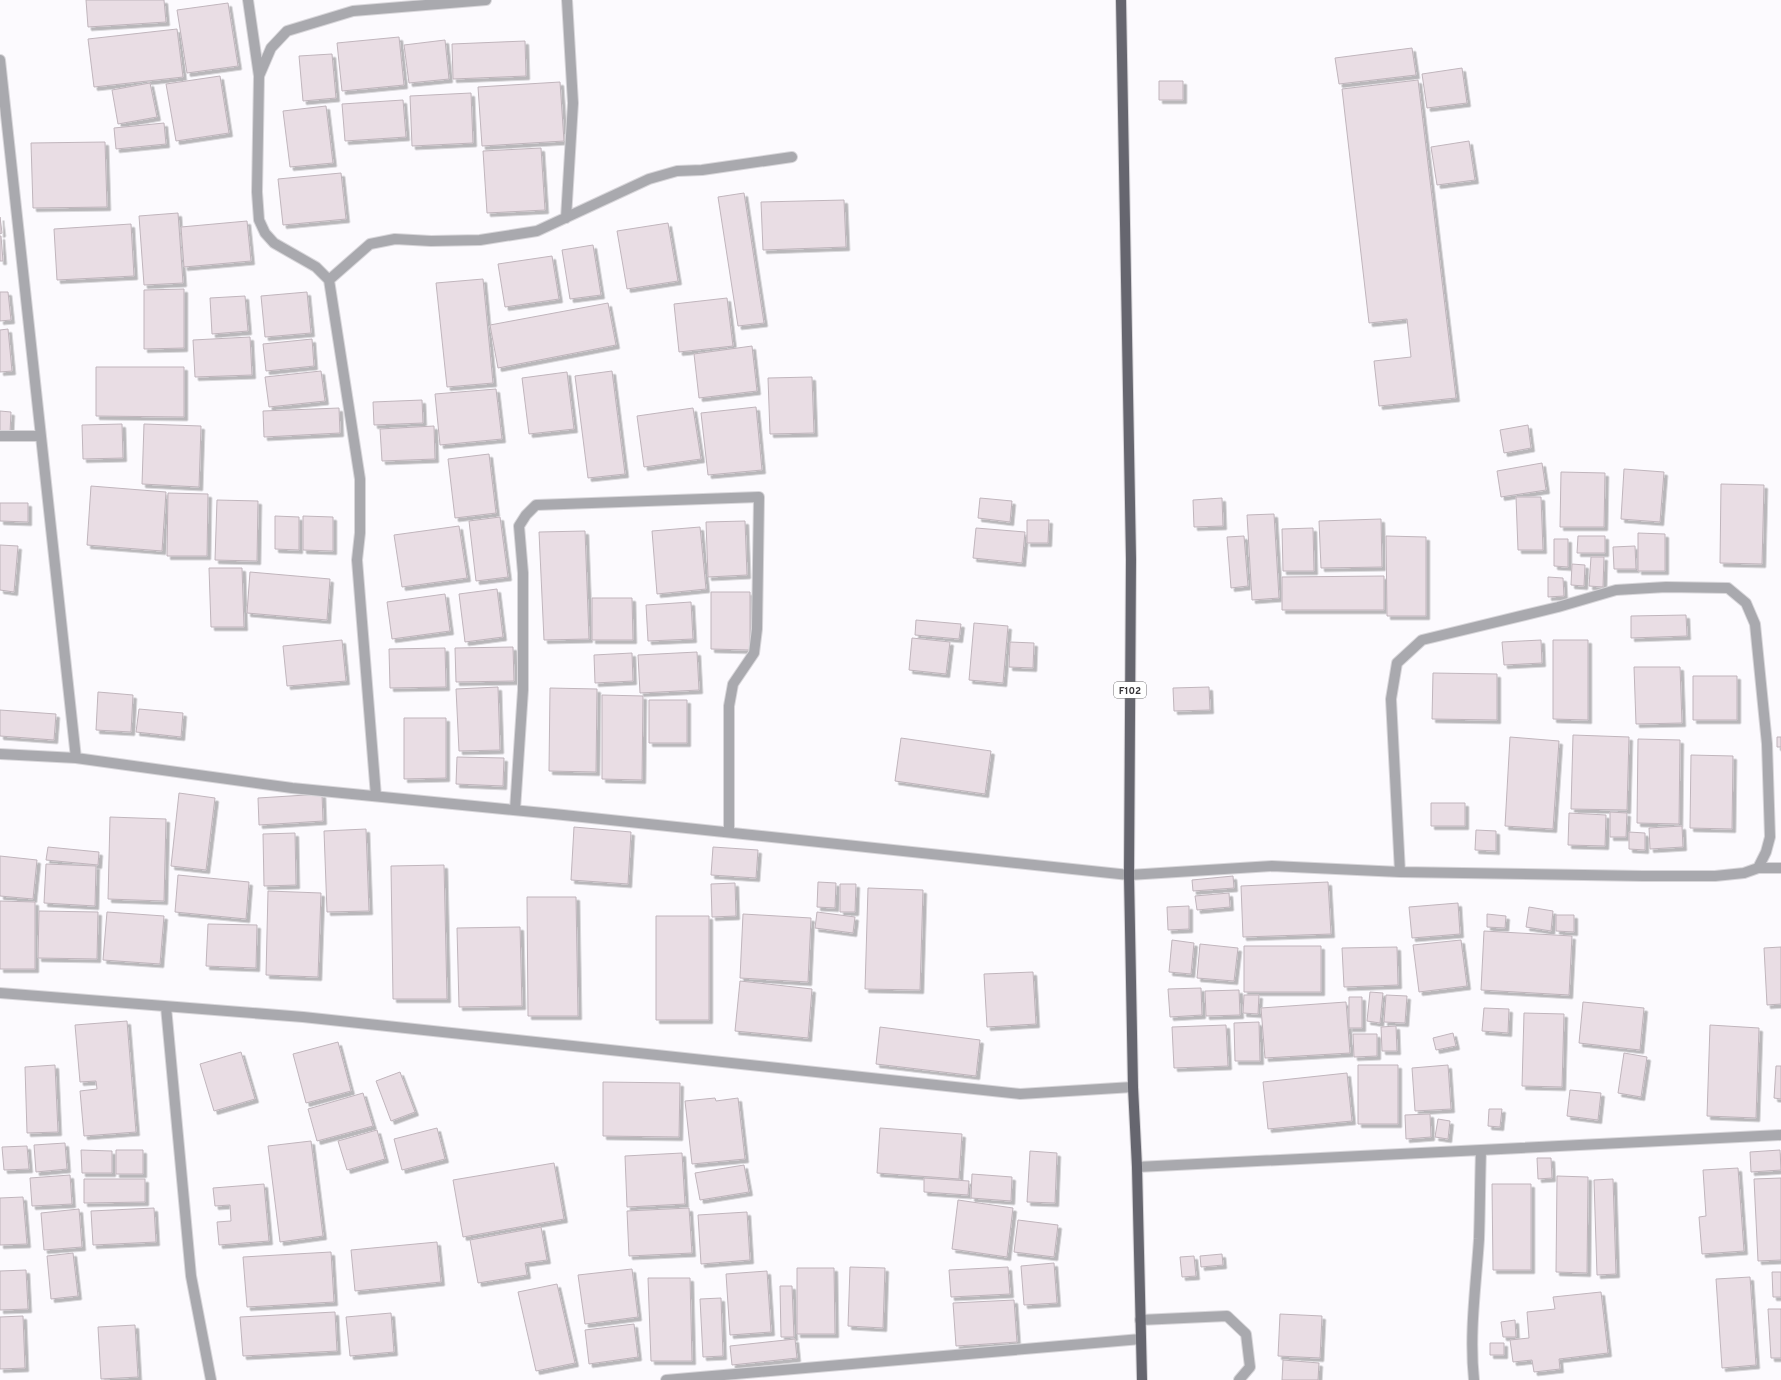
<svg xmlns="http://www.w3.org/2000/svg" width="1781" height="1380" font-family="Overpass,sans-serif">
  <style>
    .building { fill: #e9dde4; stroke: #c0b5bc; filter: url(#shadow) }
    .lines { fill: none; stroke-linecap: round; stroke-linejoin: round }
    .lane-casing { stroke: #d8d6da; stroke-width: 12 }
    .street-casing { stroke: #d8d6da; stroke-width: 12 }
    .primary-casing { stroke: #d8d6da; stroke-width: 12 }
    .lane { stroke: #a9a9ae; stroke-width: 10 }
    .street { stroke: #a9a9ae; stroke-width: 10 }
    .primary { stroke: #66666f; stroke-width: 10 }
    .labels { text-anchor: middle; stroke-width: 3; stroke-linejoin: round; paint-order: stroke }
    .shield { fill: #fff; stroke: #727073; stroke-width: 1 }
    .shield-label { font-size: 10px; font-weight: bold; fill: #363337 }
  </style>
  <defs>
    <filter id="shadow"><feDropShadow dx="3.5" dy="3.5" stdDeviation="0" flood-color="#0004"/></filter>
  </defs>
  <rect width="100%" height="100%" fill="#fcfafe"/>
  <path class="building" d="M 86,0 L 164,0 L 166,22 L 88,27 Z
    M 228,3 L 238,66 L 187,73 L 177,10 Z
    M 177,29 L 183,77 L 94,87 L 88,39 Z
    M 399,37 L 404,85 L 342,91 L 337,43 Z
    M 445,40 L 449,79 L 409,83 L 404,45 Z
    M 525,41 L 526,76 L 453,79 L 452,44 Z
    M 1412,48 L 1416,75 L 1339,84 L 1335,58 Z
    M 332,54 L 336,98 L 303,101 L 299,56 Z
    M 1462,68 L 1467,103 L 1427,108 L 1422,74 Z
    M 220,76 L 229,133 L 176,141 L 166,84 Z
    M 1418,80 L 1456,398 L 1379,406 L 1374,361 L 1411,357 L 1407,319 L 1369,323 L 1342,89 Z
    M 1159,81 L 1183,81 L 1183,100 L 1159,100 Z
    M 560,82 L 564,141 L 482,146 L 478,87 Z
    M 150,83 L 157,117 L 118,124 L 112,90 Z
    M 471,93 L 473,143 L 412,146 L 410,96 Z
    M 403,100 L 406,137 L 345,141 L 342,104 Z
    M 326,106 L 333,163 L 290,167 L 283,111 Z
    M 164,123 L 166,144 L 116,149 L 114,128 Z
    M 1469,141 L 1475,180 L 1437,185 L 1431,147 Z
    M 105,142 L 107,207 L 33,208 L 31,143 Z
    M 541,148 L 545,210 L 487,213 L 483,151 Z
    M 341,173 L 346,219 L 283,225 L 278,179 Z
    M 744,193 L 764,323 L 738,326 L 718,197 Z
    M 844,200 L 846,247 L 763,250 L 761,202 Z
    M 178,213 L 183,283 L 144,285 L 139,216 Z
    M 0,217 L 2,233 L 0,234 Z
    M 247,221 L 251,261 L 184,267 L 181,227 Z
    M 668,223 L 678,281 L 627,289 L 617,231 Z
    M 131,224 L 134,276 L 57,280 L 54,229 Z
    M 0,236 L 1,236 L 3,261 L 0,261 Z
    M 593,245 L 601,295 L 570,299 L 562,250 Z
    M 552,256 L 559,299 L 505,307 L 498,264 Z
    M 483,279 L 493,383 L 447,387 L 436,283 Z
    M 184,289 L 184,348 L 144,349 L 144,290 Z
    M 0,292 L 8,292 L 11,320 L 0,321 Z
    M 307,292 L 311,333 L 265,337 L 261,296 Z
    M 245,296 L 248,331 L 212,334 L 210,298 Z
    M 727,298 L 733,346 L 679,352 L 674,304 Z
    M 608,303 L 616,345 L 498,368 L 490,325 Z
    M 8,329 L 12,371 L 0,372 L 0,330 Z
    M 250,337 L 252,375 L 195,377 L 193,340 Z
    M 312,339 L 314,366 L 266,371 L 263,344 Z
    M 752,346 L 757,391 L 699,398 L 694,354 Z
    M 96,367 L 184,367 L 184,417 L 96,416 Z
    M 321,371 L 325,401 L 269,407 L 265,377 Z
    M 612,371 L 625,474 L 588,478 L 575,376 Z
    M 567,372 L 574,429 L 529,434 L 522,378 Z
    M 812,377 L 814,433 L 770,434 L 768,378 Z
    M 496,389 L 502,439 L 440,445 L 435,394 Z
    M 422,400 L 423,423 L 374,425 L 373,402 Z
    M 756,407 L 762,470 L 708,475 L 701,413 Z
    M 339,408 L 340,433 L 264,437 L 263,411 Z
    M 693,408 L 701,459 L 644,467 L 637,416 Z
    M 0,411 L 11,412 L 10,432 L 0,431 Z
    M 122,424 L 123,458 L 83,459 L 82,425 Z
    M 144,424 L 201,426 L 199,487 L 142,484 Z
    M 1528,425 L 1531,448 L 1504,453 L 1500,430 Z
    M 434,426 L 435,459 L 382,461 L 380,429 Z
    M 489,454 L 496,513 L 455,518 L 448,459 Z
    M 1542,463 L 1546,490 L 1501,497 L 1497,471 Z
    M 1624,469 L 1664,472 L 1660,522 L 1621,519 Z
    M 1561,472 L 1605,473 L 1604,527 L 1560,527 Z
    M 1721,484 L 1764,485 L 1762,564 L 1720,563 Z
    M 91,486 L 166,492 L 162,551 L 87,545 Z
    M 168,493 L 208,494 L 207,556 L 167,556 Z
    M 1516,497 L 1541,497 L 1543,550 L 1518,550 Z
    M 980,498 L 1012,501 L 1010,522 L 978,518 Z
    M 1222,498 L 1223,526 L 1194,527 L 1193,500 Z
    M 217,500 L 258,501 L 257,561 L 215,560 Z
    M 0,503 L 28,503 L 28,522 L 0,521 Z
    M 1274,514 L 1279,598 L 1252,600 L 1247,515 Z
    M 275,516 L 299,517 L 299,550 L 275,549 Z
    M 303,516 L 333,517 L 333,551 L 303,550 Z
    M 500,517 L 508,577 L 476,581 L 469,521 Z
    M 1381,519 L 1382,567 L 1321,568 L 1319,521 Z
    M 1027,520 L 1049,520 L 1048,543 L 1027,543 Z
    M 745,521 L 747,575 L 708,577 L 706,522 Z
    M 459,526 L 467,578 L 402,587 L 394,535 Z
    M 700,527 L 706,589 L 657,594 L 652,531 Z
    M 976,528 L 1025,532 L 1022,563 L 973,558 Z
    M 1313,528 L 1314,571 L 1283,571 L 1282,529 Z
    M 585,531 L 589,639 L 544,640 L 539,532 Z
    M 1638,533 L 1665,534 L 1665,571 L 1638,571 Z
    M 1244,536 L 1248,586 L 1231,588 L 1227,537 Z
    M 1386,536 L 1426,537 L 1426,616 L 1387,616 Z
    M 1578,536 L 1605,536 L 1605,553 L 1577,553 Z
    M 1554,539 L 1568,539 L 1568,567 L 1554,566 Z
    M 0,545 L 18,546 L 14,592 L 0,590 Z
    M 1635,546 L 1636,569 L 1614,569 L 1613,547 Z
    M 1591,557 L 1604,557 L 1603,587 L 1589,586 Z
    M 1572,564 L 1585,565 L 1584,586 L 1571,585 Z
    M 209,568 L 242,568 L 244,627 L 211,627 Z
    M 250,572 L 330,579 L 327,620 L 247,613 Z
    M 1384,576 L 1384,610 L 1282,610 L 1282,577 Z
    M 1548,577 L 1563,578 L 1564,596 L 1548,597 Z
    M 497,589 L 503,637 L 465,642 L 459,594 Z
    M 711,592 L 750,592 L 750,650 L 711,649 Z
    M 445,594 L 450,631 L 392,639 L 387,602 Z
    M 592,598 L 632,598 L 633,640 L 592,640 Z
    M 691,602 L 693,639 L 648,641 L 646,605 Z
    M 1686,615 L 1687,636 L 1631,638 L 1631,616 Z
    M 916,620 L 961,624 L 959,639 L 915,635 Z
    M 974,623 L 1008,626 L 1003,683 L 969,680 Z
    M 912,638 L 950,642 L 946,674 L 909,670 Z
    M 342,640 L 346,681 L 287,686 L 283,646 Z
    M 1541,640 L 1542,663 L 1504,665 L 1502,642 Z
    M 1553,640 L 1588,640 L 1588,720 L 1553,719 Z
    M 1010,642 L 1034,643 L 1033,668 L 1009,667 Z
    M 513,647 L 514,681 L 456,682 L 455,648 Z
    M 445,648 L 446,687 L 390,688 L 389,649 Z
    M 697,652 L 699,690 L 640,693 L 638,655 Z
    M 632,653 L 633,681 L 595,683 L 594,655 Z
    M 1634,667 L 1680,667 L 1682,723 L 1636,724 Z
    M 1433,673 L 1497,674 L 1497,720 L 1432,719 Z
    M 1693,676 L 1737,676 L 1737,720 L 1693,720 Z
    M 498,687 L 500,750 L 459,751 L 456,689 Z
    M 1209,687 L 1210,710 L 1174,711 L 1173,688 Z
    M 550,688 L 597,689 L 596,772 L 549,771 Z
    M 98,692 L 133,695 L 131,732 L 96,730 Z
    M 602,695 L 643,696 L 642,780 L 602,779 Z
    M 649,700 L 687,700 L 687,743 L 649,743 Z
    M 139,709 L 183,713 L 181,737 L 136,732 Z
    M 0,710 L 56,714 L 54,740 L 0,736 Z
    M 404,718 L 446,718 L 446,778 L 404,779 Z
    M 1573,735 L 1629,737 L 1627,810 L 1571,809 Z
    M 1510,737 L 1559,741 L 1553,829 L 1505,826 Z
    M 1777,737 L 1781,737 L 1781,747 L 1777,747 Z
    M 901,738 L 991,751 L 985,794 L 895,781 Z
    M 1638,739 L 1680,740 L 1679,824 L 1637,823 Z
    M 1691,755 L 1733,756 L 1732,829 L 1690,828 Z
    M 457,757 L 504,758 L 503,786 L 456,784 Z
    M 179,793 L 215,798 L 206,870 L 171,866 Z
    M 322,794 L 323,821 L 259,825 L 258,798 Z
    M 1431,803 L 1465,803 L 1465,826 L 1431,826 Z
    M 1610,812 L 1627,813 L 1626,837 L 1610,837 Z
    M 1569,813 L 1606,815 L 1605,846 L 1568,845 Z
    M 110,817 L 166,819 L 164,901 L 108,899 Z
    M 1682,826 L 1683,847 L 1650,849 L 1649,828 Z
    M 574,827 L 631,832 L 628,884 L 571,880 Z
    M 366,829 L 369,911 L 327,912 L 324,831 Z
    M 1476,830 L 1496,831 L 1496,851 L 1475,850 Z
    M 1629,832 L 1645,833 L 1645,850 L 1629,849 Z
    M 295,833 L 296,885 L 264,886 L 263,834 Z
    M 48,847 L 99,852 L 98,865 L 46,860 Z
    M 713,847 L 758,850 L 756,878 L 711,875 Z
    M 0,856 L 37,860 L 33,899 L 0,896 Z
    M 46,864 L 96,866 L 95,906 L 44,903 Z
    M 444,865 L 447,999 L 393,999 L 391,866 Z
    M 178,875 L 249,882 L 246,919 L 175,912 Z
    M 1233,876 L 1234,888 L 1193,891 L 1192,880 Z
    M 818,882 L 836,883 L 835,908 L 817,907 Z
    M 1328,882 L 1331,934 L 1243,937 L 1241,886 Z
    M 735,883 L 736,916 L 712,917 L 711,884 Z
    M 840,884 L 856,884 L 855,912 L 840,912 Z
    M 868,888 L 923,890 L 920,990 L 865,989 Z
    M 268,891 L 321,893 L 318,977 L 266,975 Z
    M 1229,893 L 1230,907 L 1197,910 L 1195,896 Z
    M 527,897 L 576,897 L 578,1016 L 528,1016 Z
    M 0,901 L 35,902 L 35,969 L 0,969 Z
    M 1458,903 L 1460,934 L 1412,938 L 1409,907 Z
    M 1189,906 L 1189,929 L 1168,930 L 1167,907 Z
    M 1529,907 L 1553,911 L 1551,931 L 1526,927 Z
    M 39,911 L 98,912 L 97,959 L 38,958 Z
    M 107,912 L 164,916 L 160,964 L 103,960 Z
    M 817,912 L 855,917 L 853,933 L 815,928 Z
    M 743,914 L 811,918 L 808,982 L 740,978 Z
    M 1487,914 L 1506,916 L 1505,928 L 1487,927 Z
    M 1556,915 L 1574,915 L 1574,932 L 1556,931 Z
    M 656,916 L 709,916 L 709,1020 L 656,1020 Z
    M 208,924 L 257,925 L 256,968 L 206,966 Z
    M 520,927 L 522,1006 L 459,1007 L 457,928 Z
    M 1484,931 L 1572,936 L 1569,995 L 1481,990 Z
    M 1172,940 L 1194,943 L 1191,974 L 1169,972 Z
    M 1461,940 L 1467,986 L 1419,992 L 1413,945 Z
    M 1200,944 L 1238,948 L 1234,981 L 1197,978 Z
    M 1244,946 L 1321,946 L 1321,992 L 1244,992 Z
    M 1397,947 L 1398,985 L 1344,987 L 1342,948 Z
    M 1781,947 L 1781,1004 L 1767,1005 L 1764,948 Z
    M 1033,972 L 1036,1024 L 987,1027 L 984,974 Z
    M 740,981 L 812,989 L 808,1038 L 735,1031 Z
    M 1201,988 L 1202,1015 L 1170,1017 L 1168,989 Z
    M 1239,990 L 1240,1015 L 1206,1016 L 1205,991 Z
    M 1370,992 L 1383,993 L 1380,1023 L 1367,1021 Z
    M 1244,995 L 1259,995 L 1258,1014 L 1243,1013 Z
    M 1386,995 L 1407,996 L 1405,1023 L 1384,1022 Z
    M 1349,997 L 1362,997 L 1362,1028 L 1349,1028 Z
    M 1346,1002 L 1350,1053 L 1265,1058 L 1261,1008 Z
    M 1583,1002 L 1644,1008 L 1640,1050 L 1579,1043 Z
    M 1484,1008 L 1509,1009 L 1508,1033 L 1482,1031 Z
    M 1524,1013 L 1564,1014 L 1562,1087 L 1522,1086 Z
    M 127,1021 L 136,1132 L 84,1136 L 80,1091 L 97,1089 L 96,1081 L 80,1082 L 75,1025 Z
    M 1259,1022 L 1260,1061 L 1235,1061 L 1234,1023 Z
    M 1226,1025 L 1228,1066 L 1174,1068 L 1172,1027 Z
    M 1710,1025 L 1759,1028 L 1756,1118 L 1707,1116 Z
    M 1396,1026 L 1397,1051 L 1382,1051 L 1381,1027 Z
    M 880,1027 L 980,1040 L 976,1076 L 876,1064 Z
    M 1453,1033 L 1456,1046 L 1436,1050 L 1433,1038 Z
    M 1353,1034 L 1377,1034 L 1377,1056 L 1354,1057 Z
    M 338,1042 L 351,1091 L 306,1103 L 293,1054 Z
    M 241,1052 L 255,1099 L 214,1111 L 200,1064 Z
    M 1624,1053 L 1647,1057 L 1641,1097 L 1618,1093 Z
    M 55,1065 L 58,1132 L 27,1133 L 25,1067 Z
    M 1358,1065 L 1398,1065 L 1398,1124 L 1358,1124 Z
    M 1448,1065 L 1451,1109 L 1415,1111 L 1412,1068 Z
    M 1776,1066 L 1781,1066 L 1781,1099 L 1774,1098 Z
    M 400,1072 L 415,1112 L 391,1121 L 376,1081 Z
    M 1347,1073 L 1352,1121 L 1268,1129 L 1263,1082 Z
    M 603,1082 L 680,1083 L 679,1137 L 603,1136 Z
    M 1570,1090 L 1601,1093 L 1598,1120 L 1567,1116 Z
    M 363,1093 L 373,1126 L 317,1141 L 308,1109 Z
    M 715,1098 L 716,1101 L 738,1098 L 745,1159 L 692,1164 L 685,1101 Z
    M 1489,1109 L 1502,1109 L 1500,1127 L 1488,1126 Z
    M 1430,1114 L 1431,1137 L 1406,1139 L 1405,1115 Z
    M 1438,1119 L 1450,1121 L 1448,1139 L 1435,1137 Z
    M 437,1128 L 445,1159 L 402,1170 L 394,1139 Z
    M 880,1128 L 962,1134 L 959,1179 L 877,1173 Z
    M 377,1130 L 385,1159 L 347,1170 L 338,1141 Z
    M 311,1141 L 323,1236 L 280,1242 L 268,1146 Z
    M 65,1143 L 67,1169 L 36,1172 L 34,1145 Z
    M 27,1146 L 29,1169 L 4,1170 L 2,1147 Z
    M 81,1150 L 112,1151 L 112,1173 L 82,1173 Z
    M 116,1150 L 143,1150 L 143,1174 L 116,1174 Z
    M 1780,1150 L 1781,1170 L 1751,1172 L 1750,1152 Z
    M 1030,1151 L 1057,1153 L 1055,1203 L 1027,1202 Z
    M 682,1153 L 685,1204 L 627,1207 L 625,1156 Z
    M 1537,1158 L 1551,1158 L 1552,1178 L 1538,1179 Z
    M 554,1163 L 564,1219 L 463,1237 L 453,1180 Z
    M 744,1165 L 749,1192 L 700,1200 L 695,1173 Z
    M 1738,1168 L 1744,1251 L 1702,1254 L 1699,1217 L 1706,1216 L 1703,1170 Z
    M 972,1174 L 1012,1177 L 1011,1201 L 971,1198 Z
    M 70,1175 L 72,1204 L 32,1206 L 30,1178 Z
    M 1557,1176 L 1588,1177 L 1587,1273 L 1556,1272 Z
    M 924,1178 L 969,1181 L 968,1195 L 924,1192 Z
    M 1781,1178 L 1781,1260 L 1758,1261 L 1754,1179 Z
    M 84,1179 L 145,1179 L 145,1202 L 84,1203 Z
    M 1613,1179 L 1616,1274 L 1597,1275 L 1594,1180 Z
    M 264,1184 L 269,1241 L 219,1245 L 217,1222 L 231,1221 L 230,1205 L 215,1206 L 213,1188 Z
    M 1492,1184 L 1531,1184 L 1531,1270 L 1493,1270 Z
    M 23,1197 L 27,1244 L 0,1245 L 0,1198 Z
    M 958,1200 L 1013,1208 L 1007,1257 L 952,1249 Z
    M 154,1208 L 156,1242 L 93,1245 L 91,1211 Z
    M 689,1208 L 692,1253 L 629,1256 L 627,1211 Z
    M 79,1209 L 82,1247 L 44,1250 L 41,1213 Z
    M 747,1212 L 750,1260 L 701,1264 L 698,1215 Z
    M 1018,1220 L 1058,1225 L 1054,1257 L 1014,1252 Z
    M 541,1227 L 547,1260 L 525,1263 L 527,1275 L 478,1283 L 470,1240 Z
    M 437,1242 L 441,1282 L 355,1291 L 351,1250 Z
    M 331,1252 L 334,1302 L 247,1307 L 243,1257 Z
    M 73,1253 L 78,1296 L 51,1299 L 47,1256 Z
    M 1222,1254 L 1223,1265 L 1201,1267 L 1200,1256 Z
    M 1194,1256 L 1196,1276 L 1182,1277 L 1180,1257 Z
    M 1054,1263 L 1057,1303 L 1024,1305 L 1021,1266 Z
    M 850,1267 L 885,1268 L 883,1328 L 848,1326 Z
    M 1008,1267 L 1010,1294 L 951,1297 L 949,1270 Z
    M 797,1268 L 834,1268 L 835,1334 L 797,1334 Z
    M 632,1269 L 638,1317 L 585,1324 L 578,1275 Z
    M 26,1270 L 28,1309 L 0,1310 L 0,1271 Z
    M 767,1271 L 771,1332 L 730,1335 L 726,1274 Z
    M 1772,1272 L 1781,1272 L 1781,1297 L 1773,1297 Z
    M 1750,1277 L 1756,1365 L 1722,1368 L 1716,1279 Z
    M 648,1278 L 690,1278 L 692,1361 L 651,1361 Z
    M 557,1284 L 575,1363 L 536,1371 L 518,1292 Z
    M 780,1286 L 792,1286 L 794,1337 L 781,1337 Z
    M 1601,1292 L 1608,1353 L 1559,1359 L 1560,1369 L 1534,1372 L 1532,1360 L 1513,1362 L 1510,1340 L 1529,1338 L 1527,1312 L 1555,1309 L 1553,1297 Z
    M 721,1298 L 723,1356 L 703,1357 L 700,1299 Z
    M 1014,1300 L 1017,1342 L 956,1346 L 953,1303 Z
    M 1768,1309 L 1781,1309 L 1781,1358 L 1771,1358 Z
    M 335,1312 L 337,1351 L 243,1356 L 240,1317 Z
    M 391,1313 L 394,1352 L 350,1356 L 346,1317 Z
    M 1280,1314 L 1322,1316 L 1320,1358 L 1278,1356 Z
    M 23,1316 L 25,1368 L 0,1369 L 0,1317 Z
    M 1515,1320 L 1516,1337 L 1503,1337 L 1501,1322 Z
    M 634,1324 L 638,1357 L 589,1364 L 585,1330 Z
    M 135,1325 L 138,1377 L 101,1379 L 98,1327 Z
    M 795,1339 L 797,1358 L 732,1365 L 730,1346 Z
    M 1490,1343 L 1504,1343 L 1504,1355 L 1490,1355 Z
    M 1283,1360 L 1319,1363 L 1318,1380 L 1282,1380 Z"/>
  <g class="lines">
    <defs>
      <path id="lane" d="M 1140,1320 L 1227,1316 L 1246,1334 L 1250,1367 L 1239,1380"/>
      <path id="street" d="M 248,0 L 259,76 L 257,192 L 259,220 L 265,233 L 274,243 L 316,267 L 329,280 L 360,479 L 360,533 L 357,560 L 376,796
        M 0,60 L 76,758
        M 259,76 L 271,48 L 287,31 L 353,11 L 486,0
        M 566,218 L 573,103 L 567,0
        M 329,280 L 370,244 L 395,239 L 431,241 L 480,240 L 537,231 L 649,179 L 677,171 L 702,170 L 792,157
        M 0,436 L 41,436
        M 0,754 L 76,758 L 292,788 L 554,814 L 1129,875 L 1272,866 L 1400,872 L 1643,876 L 1715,876 L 1744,873 L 1758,868 L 1766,852 L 1770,837 L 1767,744 L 1755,624 L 1746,603 L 1728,588 L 1666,587 L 1616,590 L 1558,607 L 1422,640 L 1397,663 L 1391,699 L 1400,872
        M 515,810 L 523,690 L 523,573 L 519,526 L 526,515 L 536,505 L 759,497 L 757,629 L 754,653 L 733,684 L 729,706 L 729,832
        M 1758,868 L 1781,868
        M 0,993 L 303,1017 L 1020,1094 L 1133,1087
        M 166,1007 L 191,1276 L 211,1380
        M 1137,1167 L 1781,1135
        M 666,1380 L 1141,1339
        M 1474,1380 C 1469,1333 1476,1286 1479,1239 C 1480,1210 1480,1180 1481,1150"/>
      <path id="primary" d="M 1121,0 L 1131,559 L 1129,875 L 1133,1087 L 1137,1167 L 1142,1380"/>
    </defs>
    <use href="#lane" class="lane-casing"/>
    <use href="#street" class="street-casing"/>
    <use href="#primary" class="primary-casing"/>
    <use href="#lane" class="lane"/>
    <use href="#street" class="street"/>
    <use href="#primary" class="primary"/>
  </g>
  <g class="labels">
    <rect class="shield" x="1114" y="682" width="32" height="16" rx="3"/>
    <g class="shield-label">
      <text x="1130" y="694">F102</text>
    </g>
  </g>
</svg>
